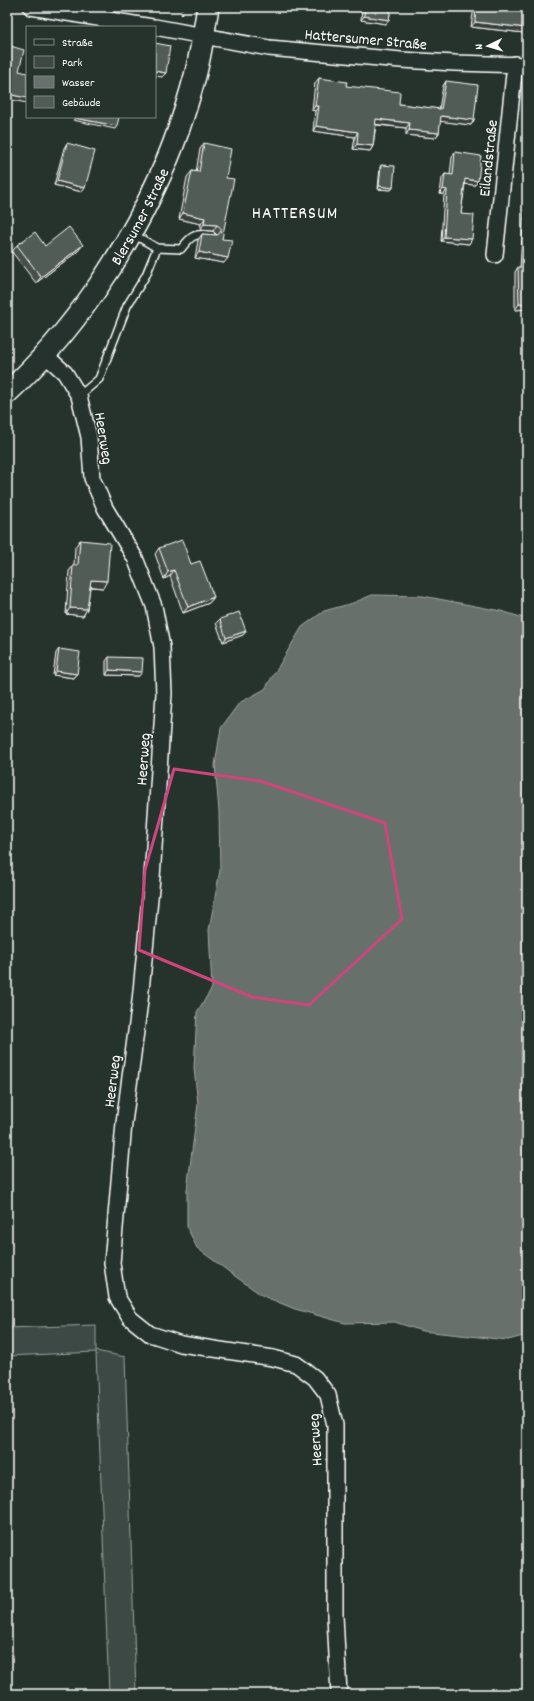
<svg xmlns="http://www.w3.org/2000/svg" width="534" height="1701" font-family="Dekko,sans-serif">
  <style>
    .green { fill: #3e4944; stroke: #9ea4a2 }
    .water { fill: #67706c; stroke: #a4a9a7 }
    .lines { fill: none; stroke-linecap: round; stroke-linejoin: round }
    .lane-casing { stroke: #fff; stroke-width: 10 }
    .street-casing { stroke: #fff; stroke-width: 18 }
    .secondary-casing { stroke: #fff; stroke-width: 24 }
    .path { stroke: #fff; stroke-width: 2.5; stroke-dasharray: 3 3; stroke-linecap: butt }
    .lane { stroke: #26332d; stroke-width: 7 }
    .street { stroke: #26332d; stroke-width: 15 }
    .secondary { stroke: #26332d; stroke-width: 21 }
    .wall { fill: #464f4b; stroke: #fff }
    .shaded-wall { fill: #39403d; stroke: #fff }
    .building { fill: #515c57; stroke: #fff }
    .marked { fill: none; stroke: #ce467c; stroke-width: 3; stroke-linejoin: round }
    .labels { text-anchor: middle; stroke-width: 3; stroke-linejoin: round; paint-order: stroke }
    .street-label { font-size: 16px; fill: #fff; stroke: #26332d }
    .quarter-label { font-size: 18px; letter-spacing: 1px; fill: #fff; stroke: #26332d }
  </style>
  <rect width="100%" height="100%" fill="#26332d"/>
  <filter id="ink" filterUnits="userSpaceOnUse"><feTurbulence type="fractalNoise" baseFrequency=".025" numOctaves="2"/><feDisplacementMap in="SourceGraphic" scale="8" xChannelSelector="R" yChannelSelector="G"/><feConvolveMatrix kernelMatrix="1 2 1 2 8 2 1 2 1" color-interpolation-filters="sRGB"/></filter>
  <g filter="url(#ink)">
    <path class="green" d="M 96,1325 L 96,1351 L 125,1357 L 136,1694 L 109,1694 L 96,1352 L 7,1356 L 7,1328 Z"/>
    <path class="water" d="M 372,595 L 423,596 L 501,611 L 527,619 L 527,1335 L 508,1340 L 422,1331 L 395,1322 L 345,1323 L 295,1309 L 263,1296 L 232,1274 L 197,1248 L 187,1227 L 187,1190 L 198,1104 L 194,1068 L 197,1012 L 212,988 L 209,930 L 220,870 L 219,811 L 215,765 L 221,728 L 239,703 L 265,689 L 302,627 L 324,611 L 353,603 Z"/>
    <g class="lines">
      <defs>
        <path id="lane" d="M 133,234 L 157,248 L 181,249 C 191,236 194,233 211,235
          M 79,396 L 99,379 L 127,306 L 146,275 L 157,248"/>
        <path id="street" d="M 31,7 L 152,27
          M 155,27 L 269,48 L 401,60 L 455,63 L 527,65
          M 495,255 L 515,64
          M 45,355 L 65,373 L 79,396 L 89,437 L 92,478 L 105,508 L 135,558 L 154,606 L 162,647 L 164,694 L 152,878 L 140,1001 L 124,1123 L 112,1263 L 117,1297 L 130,1318 L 150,1334 L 181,1344 L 273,1358 L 296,1364 L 315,1378 L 328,1395 L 335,1425 L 335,1616 L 339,1694"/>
        <g id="secondary">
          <path id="s1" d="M 7,393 C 72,333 124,256 160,176 C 175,144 186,109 195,76 C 201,54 204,30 208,7"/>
        </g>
      </defs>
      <use href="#lane" class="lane-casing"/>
      <use href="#street" class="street-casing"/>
      <use href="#secondary" class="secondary-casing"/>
      <path class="path" d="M 182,15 L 182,7"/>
      <use href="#lane" class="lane"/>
      <use href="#street" class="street"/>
      <use href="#secondary" class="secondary"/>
    </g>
    <path class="wall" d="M 362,7 L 391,7 L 389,20 L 386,24 L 361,20 Z
      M 474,7 L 527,7 L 527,36 L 524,36 L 524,33 L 471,27 Z
      M 319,78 L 346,86 L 399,104 L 439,109 L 443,86 L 446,81 L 474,120 L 471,125 L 440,121 L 439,133 L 435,138 L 406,135 L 406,128 L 376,125 L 373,146 L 370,151 L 353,149 L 355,137 L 313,131 L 315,111 L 312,110 L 315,83 Z
      M 67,143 L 82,192 L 54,185 L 64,148 Z
      M 204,143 L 226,178 L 222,239 L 224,263 L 195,258 L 198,240 L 202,234 L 217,235 L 213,231 L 200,230 L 201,224 L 179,219 L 187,177 L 192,171 L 196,172 L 200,149 Z
      M 455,152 L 475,185 L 465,184 L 461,214 L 469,244 L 441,241 L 444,194 L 440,194 L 442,178 L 445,174 L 450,175 L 452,157 Z
      M 381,165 L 393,188 L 391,190 L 378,189 L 380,167 Z
      M 527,183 L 527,309 L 515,310 L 515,272 L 518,267 L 520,267 L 526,184 Z
      M 17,245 L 45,246 L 78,251 L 36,283 L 12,252 Z
      M 80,540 L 103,588 L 90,587 L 87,609 L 83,616 L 66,614 L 69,571 L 74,565 L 75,547 Z
      M 159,548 L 191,564 L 214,597 L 209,603 L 183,613 L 170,576 L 164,579 L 155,554 Z
      M 220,619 L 246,631 L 243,635 L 223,642 L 216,623 Z
      M 59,649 L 77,674 L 74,678 L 53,675 L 56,653 Z
      M 109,657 L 139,676 L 106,675 L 106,661 Z"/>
    <path class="shaded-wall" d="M 364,16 L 389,20 L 386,24 L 361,20 Z
      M 475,22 L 527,28 L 527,29 L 524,33 L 471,27 Z
      M 527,32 L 527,36 L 524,36 Z
      M 155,71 L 166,73 L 162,77 L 155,76 Z
      M 7,94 L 27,98 L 27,103 L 7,99 Z
      M 315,106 L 319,106 L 315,111 L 312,110 Z
      M 441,116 L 474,120 L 471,125 L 437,121 Z
      M 75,118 L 117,126 L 115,129 L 73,120 Z
      M 376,119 L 410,123 L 406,128 L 373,124 Z
      M 316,126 L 358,132 L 355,137 L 313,131 Z
      M 409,130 L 439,133 L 435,138 L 406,135 Z
      M 357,144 L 373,146 L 370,151 L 353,149 Z
      M 465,179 L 478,181 L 475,185 L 462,184 Z
      M 57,181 L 85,188 L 82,192 L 54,185 Z
      M 379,186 L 393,188 L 391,190 L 378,189 Z
      M 443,189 L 447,190 L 444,194 L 440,194 Z
      M 183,213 L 205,218 L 201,224 L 179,219 Z
      M 204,224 L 217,225 L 213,231 L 200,230 Z
      M 444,237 L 472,239 L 469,244 L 441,241 Z
      M 83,245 L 78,251 L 36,283 L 41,277 Z
      M 199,252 L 228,258 L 224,263 L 195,258 Z
      M 519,304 L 527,304 L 527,309 L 515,310 Z
      M 174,570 L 170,576 L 164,579 L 168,572 Z
      M 91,580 L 107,581 L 103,588 L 87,586 Z
      M 214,597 L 209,603 L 183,613 L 188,607 Z
      M 70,608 L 87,609 L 83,616 L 66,614 Z
      M 246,631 L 243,635 L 223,642 L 226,638 Z
      M 109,670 L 142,672 L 139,676 L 106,675 Z
      M 56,671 L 77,674 L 74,678 L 53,675 Z"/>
    <path class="building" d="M 365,7 L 391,7 L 389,20 L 364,16 Z
      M 476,7 L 527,7 L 527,28 L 475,22 Z
      M 155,43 L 170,46 L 166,73 L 155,71 Z
      M 7,45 L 24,50 L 19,71 L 27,73 L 27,98 L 7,94 Z
      M 319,78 L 347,82 L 346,86 L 400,92 L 399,104 L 441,109 L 446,81 L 478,85 L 474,120 L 441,116 L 439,133 L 409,130 L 410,123 L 376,119 L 373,146 L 357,144 L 358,132 L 316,126 L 319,106 L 315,106 Z
      M 75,117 L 119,117 L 117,126 L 75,118 Z
      M 67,143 L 95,151 L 85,188 L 57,181 Z
      M 204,143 L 231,149 L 226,178 L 234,179 L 222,239 L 232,240 L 228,258 L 199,252 L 202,234 L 218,235 L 221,231 L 221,228 L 217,225 L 204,224 L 205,218 L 183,213 L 192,171 L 199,172 Z
      M 455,152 L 481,156 L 478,181 L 465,179 L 461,214 L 474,215 L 472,239 L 444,237 L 447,190 L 443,189 L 445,174 L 453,175 Z
      M 381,165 L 395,166 L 393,188 L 379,186 Z
      M 527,221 L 527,304 L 519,304 L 518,267 L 524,267 Z
      M 69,227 L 83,245 L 41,277 L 17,245 L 35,232 L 45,246 Z
      M 80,540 L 110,543 L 107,581 L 91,580 L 87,609 L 70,608 L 73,565 L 78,565 Z
      M 182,540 L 191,564 L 200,561 L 214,597 L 188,607 L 174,570 L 168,572 L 159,548 Z
      M 239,612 L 246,631 L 226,638 L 220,619 Z
      M 59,649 L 80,652 L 77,674 L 56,671 Z
      M 109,657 L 143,658 L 142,672 L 109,670 Z"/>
  </g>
  <path class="marked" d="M 174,769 L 260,781 L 385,823 L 402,919 L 309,1005 L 252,997 L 139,950 L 145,870 Z"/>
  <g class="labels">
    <g class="street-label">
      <text transform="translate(366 38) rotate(5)" y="6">Hattersumer Straße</text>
      <text transform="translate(487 158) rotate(-84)" y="6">Eilandstraße</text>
      <text dy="6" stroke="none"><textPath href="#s1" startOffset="222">Blersumer Straße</textPath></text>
      <text transform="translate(105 438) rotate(81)" y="6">Heerweg</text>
      <text transform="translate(142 759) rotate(-86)" y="6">Heerweg</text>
      <text transform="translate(111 1081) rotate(-83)" y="6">Heerweg</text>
      <text transform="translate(314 1440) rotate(-94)" y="6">Heerweg</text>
    </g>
    <g class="quarter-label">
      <text x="295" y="218">HATTERSUM</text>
    </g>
  </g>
  <rect width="534" height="1701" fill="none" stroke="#26332d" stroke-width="24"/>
  <rect x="12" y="12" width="510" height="1677" fill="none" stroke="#fff" stroke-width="1.5" filter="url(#ink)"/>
  <rect x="26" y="26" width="130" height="92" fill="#26332d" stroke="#7d8581"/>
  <rect x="34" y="39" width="20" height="6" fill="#26332d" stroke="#7d8581"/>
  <text x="62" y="46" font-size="12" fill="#ffffff">Straße</text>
  <rect x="34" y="56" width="20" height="12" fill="#3e4944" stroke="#7d8581"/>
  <text x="62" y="66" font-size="12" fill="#ffffff">Park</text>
  <rect x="34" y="76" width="20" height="12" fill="#67706c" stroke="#7d8581"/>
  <text x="62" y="86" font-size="12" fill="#ffffff">Wasser</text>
  <rect x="34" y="96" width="20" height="12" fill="#515c57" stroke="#7d8581"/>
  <text x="62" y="106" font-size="12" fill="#ffffff">Gebäude</text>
  <g transform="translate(488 46) rotate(265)" stroke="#26332d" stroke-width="3" paint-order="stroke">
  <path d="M0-3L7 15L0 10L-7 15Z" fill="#ffffff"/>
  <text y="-6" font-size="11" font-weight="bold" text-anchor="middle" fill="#ffffff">N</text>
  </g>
</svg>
